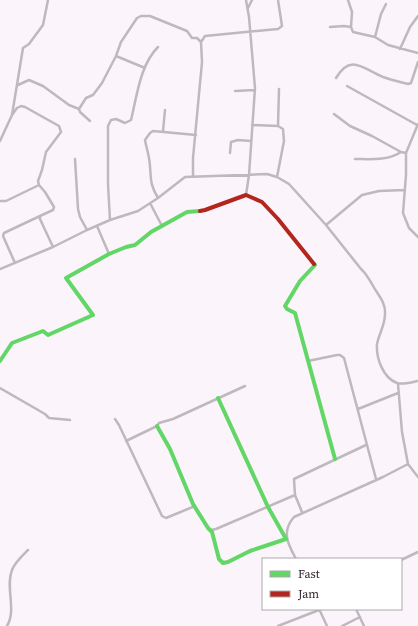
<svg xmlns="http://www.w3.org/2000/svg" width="418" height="626" font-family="'Source Serif 4',serif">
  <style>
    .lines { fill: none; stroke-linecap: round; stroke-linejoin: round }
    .street { stroke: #bfb8be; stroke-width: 2.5 }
    .fast { stroke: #63d668; stroke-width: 4 }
    .jam { stroke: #b3261e; stroke-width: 4 }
  </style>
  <rect width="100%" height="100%" fill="#fbf4fa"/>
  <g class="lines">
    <path class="street" d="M 246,0 L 249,17 L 255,88 L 249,175 L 246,195
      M 348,0 L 352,12 L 351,27
      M 248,8 L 252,0
      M 330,27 L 344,26 L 351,27 L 353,32 L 375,37 L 388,45 L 418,53
      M 375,37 L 381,14 L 386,4
      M 400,49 L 410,27 L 418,16
      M 116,56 L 145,68
      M 336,78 C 351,53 363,69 383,77 C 391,80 400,82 408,84 L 411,83 L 418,62
      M 18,85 L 29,80 L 43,86 L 69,105 L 79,109
      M 347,86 L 417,125
      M 235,91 L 254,90
      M 334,114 L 350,126 L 372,136 L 401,152
      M 12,115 L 17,108 L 21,106 L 25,107 L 59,126 L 61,132 L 46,152 L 42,170 L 38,181 L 39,185 L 45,192 L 54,207 L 53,210 L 40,216 L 40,219 L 53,247
      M 90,121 L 80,112 L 79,109 L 86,98 L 93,95 L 102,83 L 116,56 L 121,42 L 137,18 L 141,16 L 150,16 L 187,31 L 192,38 L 197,38 L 201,42
      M 418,124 L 406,153 L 406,175 L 403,213 L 409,228 L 418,237
      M 252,125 L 278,126 L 283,129 L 284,141 L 277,177
      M 278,126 L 279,89
      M 163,131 L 165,110
      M 0,141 L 12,115 L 23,48 L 29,44 L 43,25 L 48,0
      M 230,153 L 231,142 L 238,140 L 251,141
      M 75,159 L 78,209 L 80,217 L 87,230
      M 355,159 C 369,159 388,161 401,152 L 406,153
      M 193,176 L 193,158 L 202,62 L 201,42 L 205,36 L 278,29 L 282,26 L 278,0
      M 158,198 C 148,182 152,175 149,158 C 148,152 146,146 145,140 L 150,133 L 153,131 L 196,135
      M 0,201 L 6,201 L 39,185
      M 150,203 L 162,226
      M 110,220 L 108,184 L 108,126 L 111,120 L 116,119 L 125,123 L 131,120 C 137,96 140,65 158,47
      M 326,225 L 362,195 L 379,191 L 404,190
      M 97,226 L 109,254
      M 15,263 L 3,236 L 4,233 L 40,216
      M 0,269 L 53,247 L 87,230 L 110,220 L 138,211 L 158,198 L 185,177 L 267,174 L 277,177 L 289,184 L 326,225 L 361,269 C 367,274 368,278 372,284 C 377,294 386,302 385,314 C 385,325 379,334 377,344 C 376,358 383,378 397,383 C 402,385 412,382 418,381
      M 308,361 L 337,355 L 340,355 L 344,358 L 376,479
      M 398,384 L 402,432 L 408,464 L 418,477
      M 0,388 L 45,414 L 49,418 L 70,420
      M 358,409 L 398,393
      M 115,419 L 119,425 L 162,516 L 166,518 L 195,506
      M 126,441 L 157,426 L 159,423 L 173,419 L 245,386
      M 302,512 L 295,495 L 294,479 L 366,445
      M 211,530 L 216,529 L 295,495
      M 296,559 C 288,544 281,532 294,517 L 383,477 L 408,464
      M 401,560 L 418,552
      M 356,609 L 364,626
      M 7,626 C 17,609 5,588 12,570 C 15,562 22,556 28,550
      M 278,626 L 319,610 L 320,611 L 327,626
      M 342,626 L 360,617"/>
    <path class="fast" d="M 314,264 L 315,265 L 300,281 L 285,306 L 287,309 L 295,313 L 335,459
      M 0,361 L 12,343 L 43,331 L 48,335 L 93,315 L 66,278 L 109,254 L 126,247 L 135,245 L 151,232 L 187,212 L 200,211
      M 157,426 L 170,449 L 193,504 L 208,528 L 212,532 L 219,559 L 223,563 L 228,562 L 250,551 L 286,539 L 268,507 L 218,398"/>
    <path class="jam" d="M 200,211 L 205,210 L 246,195 L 262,202 L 278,219 L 314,264"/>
  </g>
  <rect x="262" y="558" width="140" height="52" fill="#ffffff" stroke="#ada8ab"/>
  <rect x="270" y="571" width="20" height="6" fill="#63d668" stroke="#ada8ab"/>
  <text x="298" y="578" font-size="12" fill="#31252e">Fast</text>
  <rect x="270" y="591" width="20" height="6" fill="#b3261e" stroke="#ada8ab"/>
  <text x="298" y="598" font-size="12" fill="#31252e">Jam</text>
</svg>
